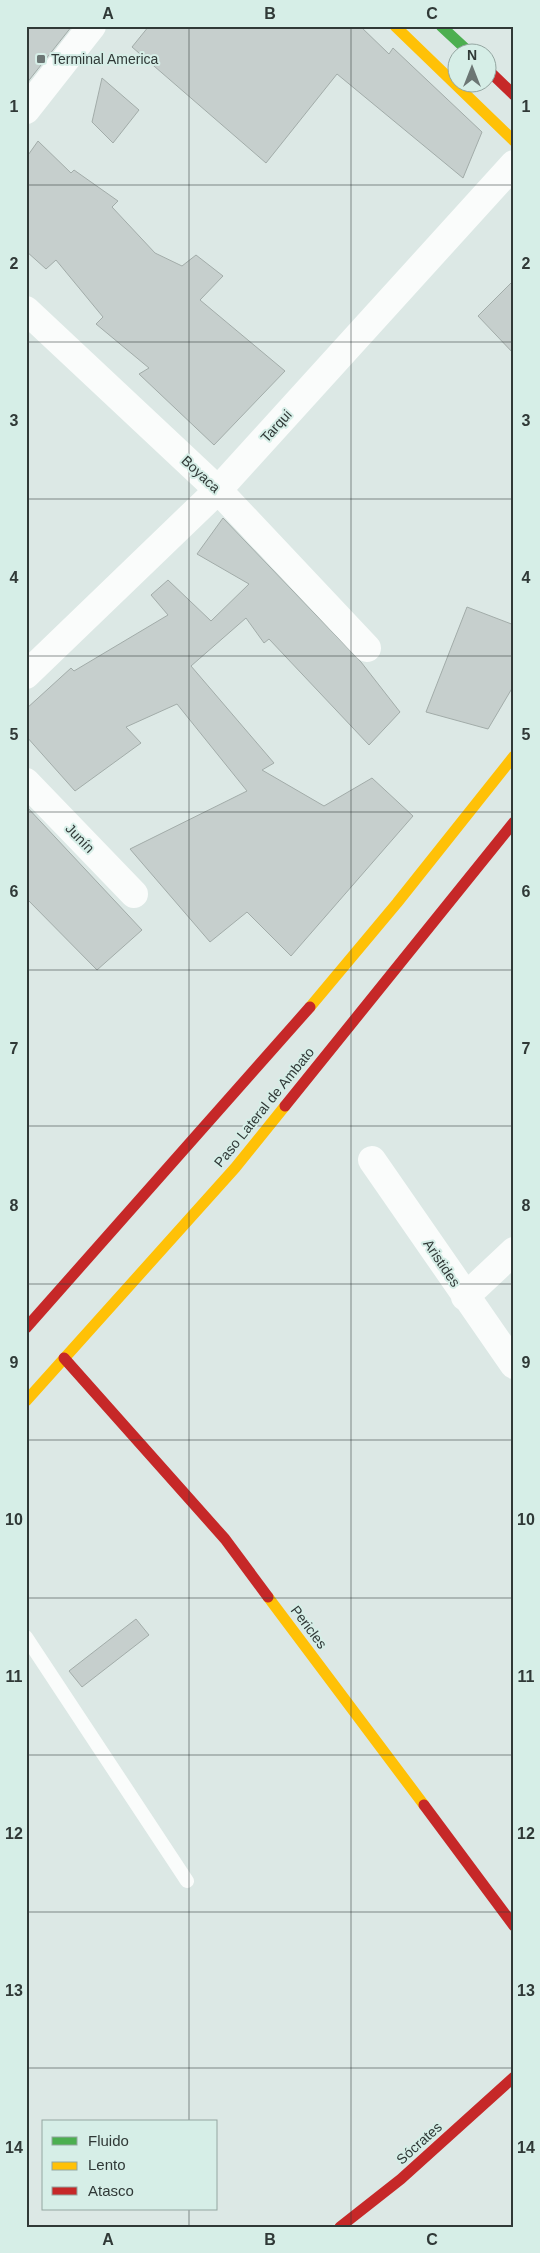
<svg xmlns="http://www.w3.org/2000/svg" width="540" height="2253" font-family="Helvetica,sans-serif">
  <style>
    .building { fill: #c6cfcd; stroke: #a2aca9 }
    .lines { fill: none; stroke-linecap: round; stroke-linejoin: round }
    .lane { stroke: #fafcfb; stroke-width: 14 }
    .street { stroke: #fafcfb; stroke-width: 28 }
    .fast { stroke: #4caf50; stroke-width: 11 }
    .slow { stroke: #ffc107; stroke-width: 11 }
    .jam { stroke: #c62828; stroke-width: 11 }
    .grid { fill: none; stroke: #303937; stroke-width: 1; stroke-opacity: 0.55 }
    .poi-dot { fill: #6c7674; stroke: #d6eee7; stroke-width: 2 }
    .labels { text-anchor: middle; stroke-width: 4; stroke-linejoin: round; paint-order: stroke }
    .poi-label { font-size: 14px; fill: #303937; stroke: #d6eee7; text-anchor: start }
    .street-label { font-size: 14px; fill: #303937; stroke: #d6eee7 }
    .neatline { fill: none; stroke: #303937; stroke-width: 2 }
    .grid-label { font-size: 16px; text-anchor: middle; font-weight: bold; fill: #303937 }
  </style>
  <rect width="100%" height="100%" fill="#dce8e5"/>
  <path class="building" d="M 26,26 L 72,26 L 26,84 Z
    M 149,26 L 360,26 L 389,54 L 393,48 L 482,132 L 463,178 L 337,74 L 266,163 L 132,47 Z
    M 102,78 L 139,110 L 113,143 L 92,122 Z
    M 38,141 L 71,173 L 74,170 L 118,201 L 112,207 L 155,253 L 182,266 L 196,255 L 223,276 L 200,300 L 285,371 L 214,445 L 139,374 L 149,368 L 96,324 L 103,317 L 56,260 L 46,269 L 26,251 L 26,158 Z
    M 514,280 L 514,354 L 478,316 Z
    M 223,518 L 361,662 L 400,712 L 369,745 L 269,639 L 264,643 L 246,618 L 191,666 L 274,763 L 262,770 L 324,806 L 372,778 L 413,816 L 291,956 L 247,912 L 210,942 L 130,849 L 247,791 L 177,704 L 126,727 L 141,743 L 75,791 L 26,736 L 26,709 L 71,668 L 74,671 L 168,615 L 151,595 L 168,580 L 211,621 L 249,584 L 197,554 Z
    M 467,607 L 514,625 L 514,685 L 488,729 L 426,712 Z
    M 26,806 L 142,930 L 97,970 L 26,898 Z
    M 136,1619 L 149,1635 L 82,1687 L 69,1671 Z"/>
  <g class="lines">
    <path class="lane" d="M 26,1637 L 187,1881"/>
    <path class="street" d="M 26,110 L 92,26
      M 26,310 L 218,490 L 367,648
      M 26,675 L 218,490 L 514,164
      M 26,782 L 134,894
      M 372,1160 L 514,1365
      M 465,1297 L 514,1251"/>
    <path class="fast" d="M 441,26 L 469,52"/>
    <path class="slow" d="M 395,26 L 514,141
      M 310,1007 L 397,903 L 514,756
      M 26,1401 L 235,1168 L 285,1106
      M 268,1597 L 424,1805"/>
    <path class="jam" d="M 488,70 L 514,95
      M 285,1106 L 514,822
      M 26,1328 L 310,1007
      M 64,1358 L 225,1539 L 268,1597
      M 424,1805 L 514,1926
      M 340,2227 L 401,2179 L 514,2077"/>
  </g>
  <path class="grid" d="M 189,26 L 189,2122M 351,26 L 351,2227M 26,185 L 514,185M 26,342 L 514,342M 26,499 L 514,499M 26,656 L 514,656M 26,812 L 514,812M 26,970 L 514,970M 26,1126 L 514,1126M 26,1284 L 514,1284M 26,1440 L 514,1440M 26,1598 L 514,1598M 26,1755 L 514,1755M 26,1912 L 514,1912M 26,2068 L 514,2068M 189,2209 L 189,2227"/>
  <rect class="poi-dot" x="36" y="54" width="10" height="10" rx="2.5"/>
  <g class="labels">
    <g class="poi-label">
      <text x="51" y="64">Terminal America</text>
    </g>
    <g class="street-label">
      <text transform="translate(276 426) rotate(-48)" y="5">Tarqui</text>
      <text transform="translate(201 474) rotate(43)" y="5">Boyaca</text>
      <text transform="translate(80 838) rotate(46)" y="5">Junín</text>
      <text transform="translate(264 1107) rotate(-51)" y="5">Paso Lateral de Ambato</text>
      <text transform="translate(442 1263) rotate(56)" y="5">Aristides</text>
      <text transform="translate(309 1627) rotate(53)" y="5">Pericles</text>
      <text transform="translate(419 2143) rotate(-42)" y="5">Sócrates</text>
    </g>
  </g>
  <rect width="540" height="2253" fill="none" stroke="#d6eee7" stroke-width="55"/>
  <rect x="42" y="2120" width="175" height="90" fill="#d6eee7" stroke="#94a6a1"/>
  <rect x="52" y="2137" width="25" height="8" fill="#4caf50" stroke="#94a6a1"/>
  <text x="88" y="2146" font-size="15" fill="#303937">Fluido</text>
  <rect x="52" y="2162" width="25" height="8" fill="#ffc107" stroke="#94a6a1"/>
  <text x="88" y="2170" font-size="15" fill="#303937">Lento</text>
  <rect x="52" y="2187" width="25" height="8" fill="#c62828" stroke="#94a6a1"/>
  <text x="88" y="2196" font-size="15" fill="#303937">Atasco</text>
  <g transform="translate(472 68)"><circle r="24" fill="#d6eee7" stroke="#94a6a1"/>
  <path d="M0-4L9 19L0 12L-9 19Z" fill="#6c7674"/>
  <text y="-8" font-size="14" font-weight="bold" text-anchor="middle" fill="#303937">N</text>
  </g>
  <rect x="28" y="28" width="484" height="2198" class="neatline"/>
  <g class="grid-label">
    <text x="108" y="19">A</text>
    <text x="270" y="19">B</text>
    <text x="432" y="19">C</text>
    <text x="14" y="112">1</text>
    <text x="526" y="112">1</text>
    <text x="14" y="269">2</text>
    <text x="526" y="269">2</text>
    <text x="14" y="426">3</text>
    <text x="526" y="426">3</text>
    <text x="14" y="583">4</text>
    <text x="526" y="583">4</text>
    <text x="14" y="740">5</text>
    <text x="526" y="740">5</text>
    <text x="14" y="897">6</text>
    <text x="526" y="897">6</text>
    <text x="14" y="1054">7</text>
    <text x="526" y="1054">7</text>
    <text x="14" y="1211">8</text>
    <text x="526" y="1211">8</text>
    <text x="14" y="1368">9</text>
    <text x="526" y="1368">9</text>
    <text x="14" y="1525">10</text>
    <text x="526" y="1525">10</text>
    <text x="14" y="1682">11</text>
    <text x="526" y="1682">11</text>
    <text x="14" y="1839">12</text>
    <text x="526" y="1839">12</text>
    <text x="14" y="1996">13</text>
    <text x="526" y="1996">13</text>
    <text x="14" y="2153">14</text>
    <text x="526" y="2153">14</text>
    <text x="108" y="2245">A</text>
    <text x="270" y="2245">B</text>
    <text x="432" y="2245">C</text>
  </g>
</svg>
